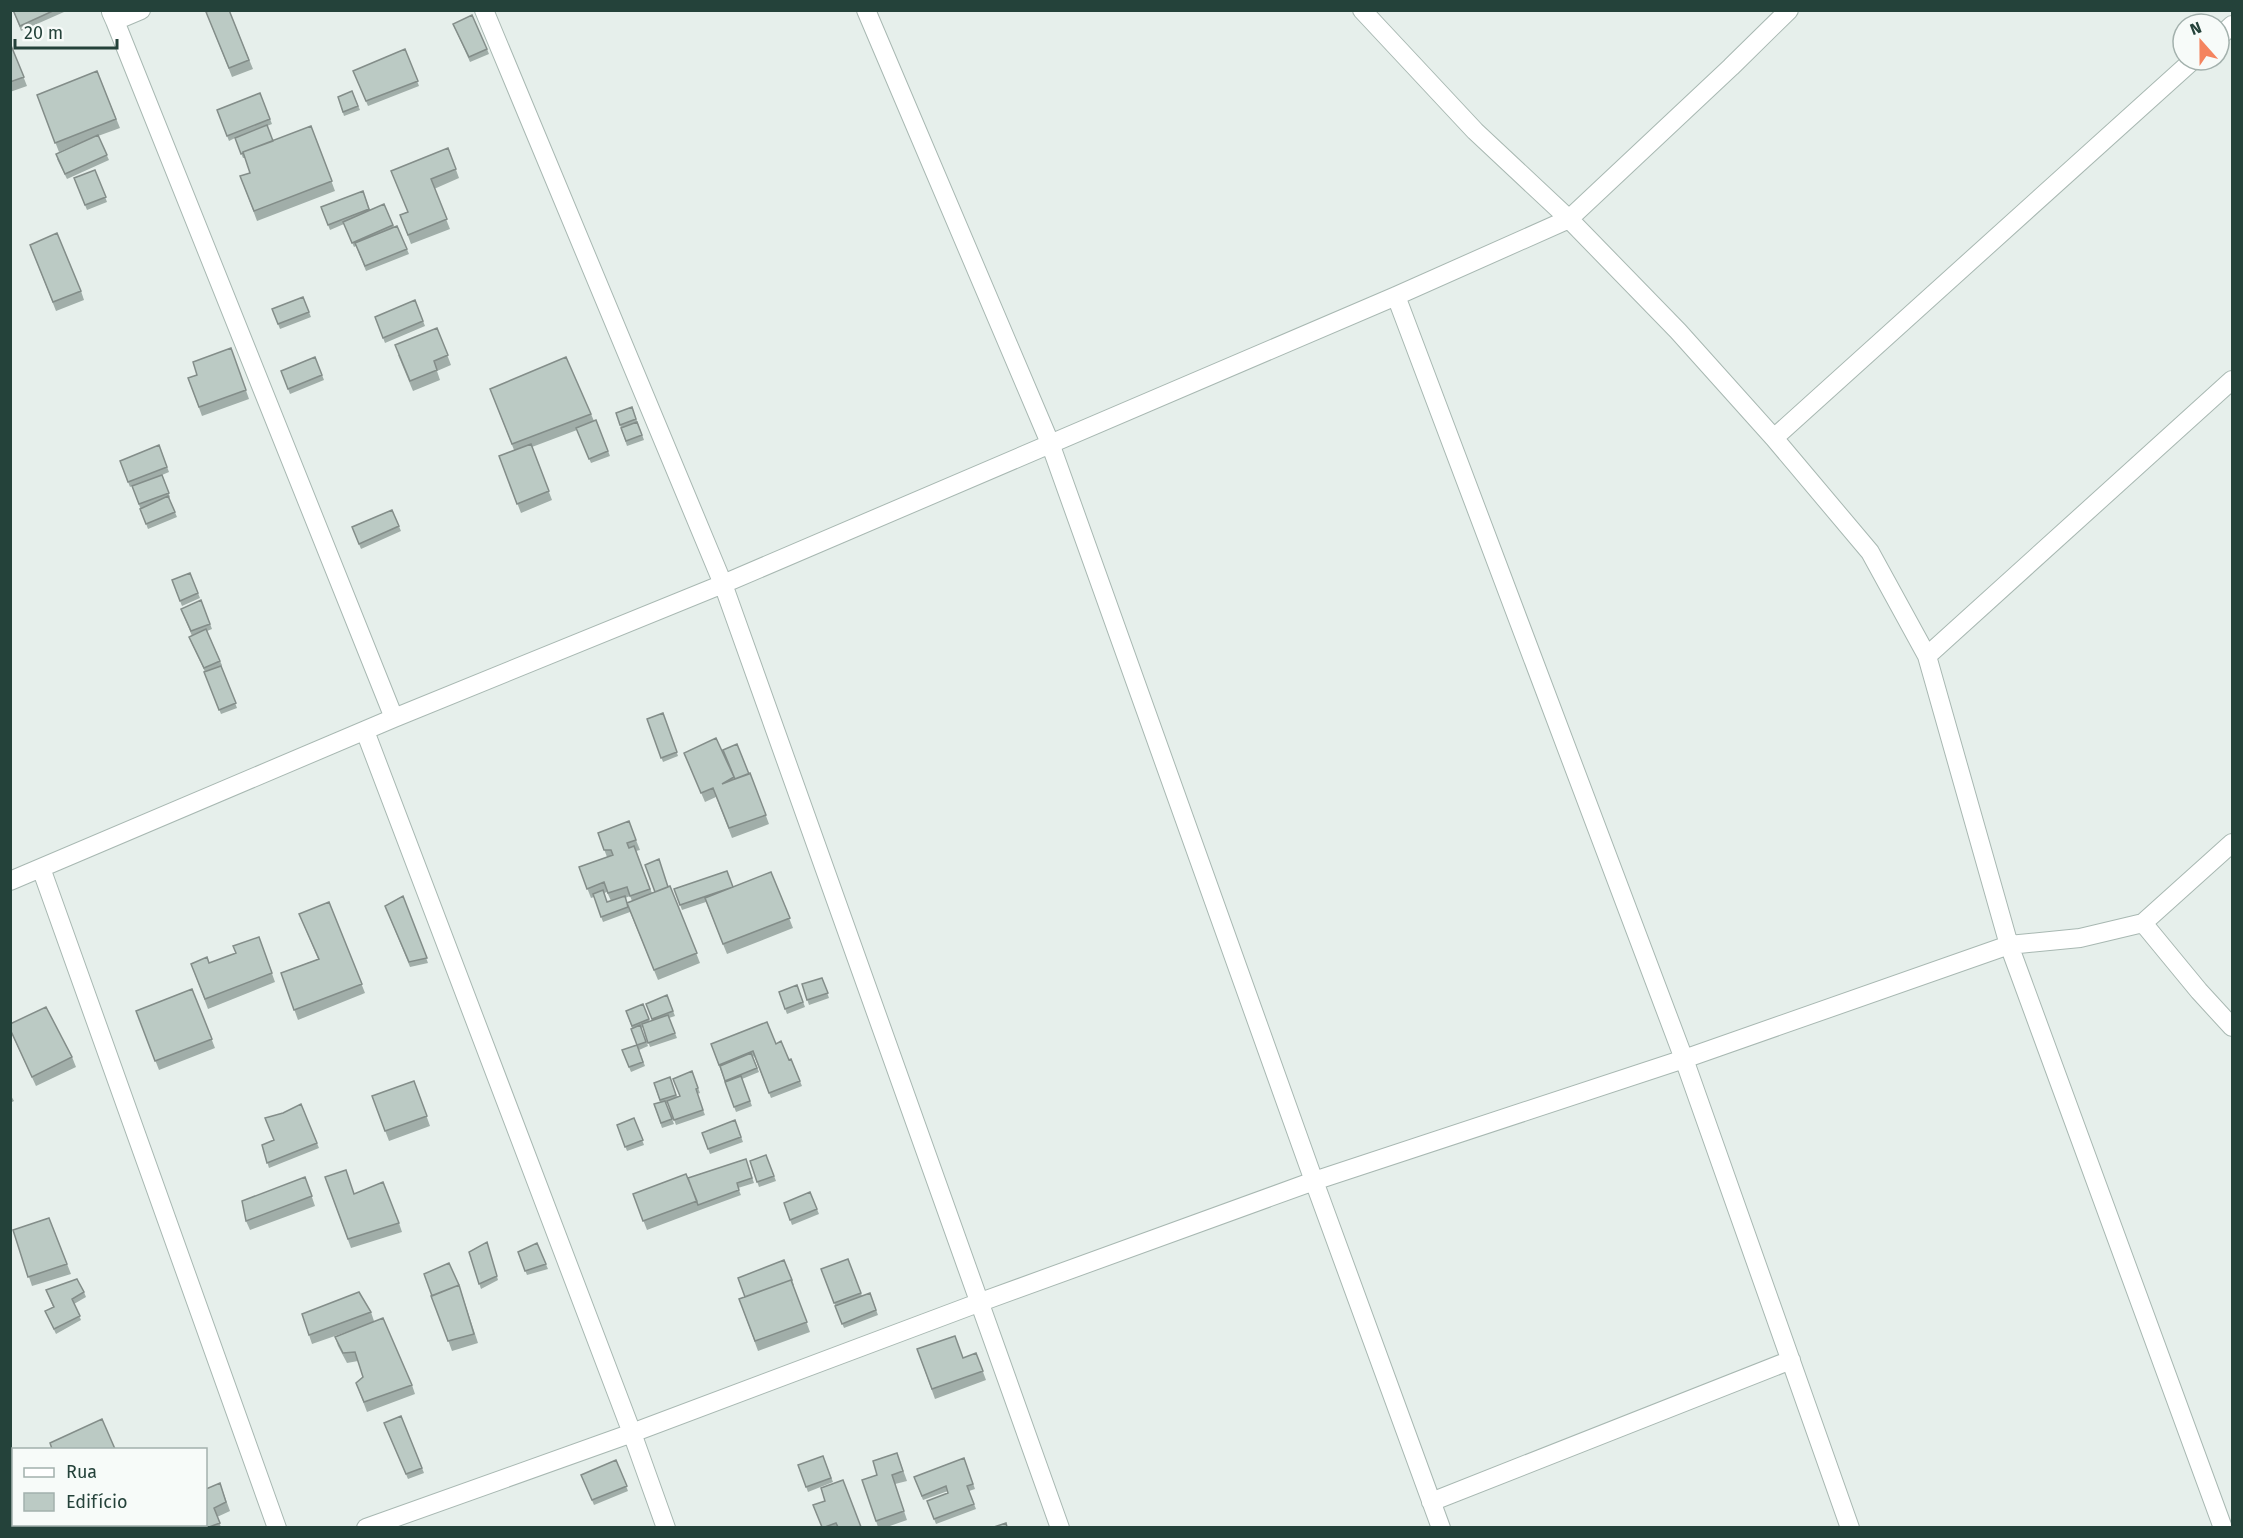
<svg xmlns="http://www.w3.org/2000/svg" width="2243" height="1538" font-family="'Fira Sans',sans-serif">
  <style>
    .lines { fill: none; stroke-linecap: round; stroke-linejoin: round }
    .minor-casing { stroke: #a8b8b2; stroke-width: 20 }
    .minor { stroke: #fff; stroke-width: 18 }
    .wall { fill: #a1aea9; fill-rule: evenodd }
    .building { fill: #bbcac4; stroke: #838d89; stroke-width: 1.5 }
  </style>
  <rect width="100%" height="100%" fill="#e6efeb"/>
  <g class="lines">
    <defs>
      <path id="minor" d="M 484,10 L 723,584 L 1060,1528
        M 866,10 L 1050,443 L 1314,1181 L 1441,1528
        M 1362,10 L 1475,131 L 1569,219 L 1678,331 L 1774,438 L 1870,552 L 1927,656 L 2009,945 L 2223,1528
        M 111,12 L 115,21 L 141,10
        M 115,21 L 394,718
        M 2219,37 L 2232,25
        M 1396,296 L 1684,1059 L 1850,1528
        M 1774,438 L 2193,60
        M 1927,656 L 2232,380
        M 365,731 L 632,1433 L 666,1528
        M 41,868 L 277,1528
        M 10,881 L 394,718 L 723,584 L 1396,296 L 1569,219 L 1731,67 L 1789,10
        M 2143,923 L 2199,991 L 2232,1027
        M 1431,1502 L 1791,1360
        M 366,1528 L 632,1433 L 978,1303 L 1314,1181 L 1684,1059 L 2009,945 L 2080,938 L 2143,923 L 2232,843"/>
    </defs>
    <use href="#minor" class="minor-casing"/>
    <use href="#minor" class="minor"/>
  </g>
  <path class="wall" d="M 13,10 L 63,10 L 64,12 L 21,31 Z
    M 229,10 L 253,69 L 232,77 L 206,12 Z
    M 453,24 L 487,49 L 489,54 L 470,62 Z
    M 10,43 L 27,86 L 10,92 Z
    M 405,49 L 419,86 L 368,106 L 353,71 Z
    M 97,71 L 120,128 L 98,136 L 109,160 L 67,179 L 57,159 L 75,145 L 59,152 L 37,95 Z
    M 352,91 L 360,110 L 344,116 L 338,97 Z
    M 260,93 L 272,124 L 267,126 L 273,141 L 311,126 L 335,191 L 257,221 L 240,176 L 250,173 L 245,158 L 243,158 L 235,138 L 229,141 L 217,110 Z
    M 448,148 L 459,178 L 434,189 L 450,229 L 411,244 L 400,215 L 407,212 Z
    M 95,170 L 107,202 L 87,210 L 74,178 Z
    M 363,191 L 370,210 L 384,204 L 394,227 L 397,226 L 409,254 L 366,271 L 356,246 L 354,247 L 344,224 L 330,230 L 321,207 Z
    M 30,245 L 81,291 L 84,300 L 56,311 Z
    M 303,297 L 311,317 L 280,329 L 272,309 Z
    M 415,300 L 425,326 L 385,343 L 375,317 Z
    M 437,328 L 451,365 L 437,371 L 440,380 L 413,391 L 398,355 Z
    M 231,348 L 249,399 L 202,416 L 188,378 L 197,375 Z
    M 315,357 L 324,380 L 290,394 L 281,371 Z
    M 490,389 L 591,414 L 594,421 L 596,420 L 610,456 L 591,463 L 577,430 L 532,447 L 552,500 L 521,513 L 499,456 L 514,450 Z
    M 632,407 L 644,440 L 627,446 L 620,425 Z
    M 159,445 L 169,472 L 162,475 L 170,497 L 169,498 L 177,517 L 148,529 L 132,486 L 130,487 L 120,461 Z
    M 392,510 L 401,531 L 361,549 L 352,527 Z
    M 190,573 L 200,598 L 182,606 L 172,580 Z
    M 201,600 L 212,629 L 207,631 L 220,661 L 222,665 L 221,666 L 237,708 L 221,714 L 205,672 L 191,642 L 189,637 L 192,636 L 181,609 Z
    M 663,713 L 678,756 L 663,762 L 647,719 Z
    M 684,753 L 750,773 L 769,824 L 732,838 L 716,797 L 705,802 Z
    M 598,833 L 636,840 L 640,850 L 636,851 L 652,893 L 670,886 L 700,963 L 658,980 L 630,912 L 603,922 L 594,897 L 591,898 L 579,867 L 607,857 ZM 607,892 L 611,901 L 607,902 L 604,893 ZM 630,896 L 632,901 L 627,903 L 625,898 Z
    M 771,872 L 793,928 L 727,954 L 706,902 L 682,910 L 674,889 L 733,887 Z
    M 403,896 L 428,963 L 410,967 L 385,906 Z
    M 329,902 L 365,993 L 298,1020 L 281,973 L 318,959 L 299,914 Z
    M 259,937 L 275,982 L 208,1009 L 191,964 L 209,963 L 236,953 Z
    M 822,978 L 829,998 L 809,1005 L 802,984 Z
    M 797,985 L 805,1007 L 787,1014 L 779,992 Z
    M 192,989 L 215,1048 L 159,1070 L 136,1011 Z
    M 667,995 L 675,1016 L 669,1018 L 677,1038 L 650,1047 L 643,1027 L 641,1028 L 648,1046 L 639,1050 L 645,1066 L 631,1072 L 622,1050 L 637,1045 L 632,1028 L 626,1011 L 643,1004 L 650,1022 L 653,1021 L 646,1004 Z
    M 10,1030 L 72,1057 L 76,1067 L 36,1086 Z
    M 711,1044 L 776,1044 L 789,1060 L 791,1059 L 802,1086 L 771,1098 L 754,1056 L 753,1057 L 759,1072 L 742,1079 L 752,1106 L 736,1112 Z
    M 692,1071 L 700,1093 L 697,1094 L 705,1115 L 676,1125 L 668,1103 L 666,1103 L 674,1124 L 662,1128 L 654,1104 L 660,1102 L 654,1083 L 670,1077 L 677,1097 L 679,1096 Z
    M 414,1081 L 430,1126 L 389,1141 L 372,1096 Z
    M 10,1094 L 14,1101 L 10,1103 Z
    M 301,1104 L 319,1148 L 269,1168 L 262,1145 L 274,1140 Z
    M 634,1118 L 644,1145 L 627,1151 L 617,1125 Z
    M 735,1120 L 743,1142 L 710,1154 L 702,1133 Z
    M 766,1155 L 776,1181 L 759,1187 L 750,1161 Z
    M 746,1159 L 754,1183 L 738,1188 L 741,1195 L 700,1210 L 700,1209 L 700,1210 L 647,1230 L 633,1194 L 688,1178 Z
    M 305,1177 L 315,1206 L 250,1230 L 246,1221 Z
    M 325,1177 L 355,1194 L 399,1223 L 402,1232 L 351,1248 Z
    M 810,1192 L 819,1214 L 792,1225 L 784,1203 Z
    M 49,1218 L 71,1274 L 32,1286 L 13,1230 Z
    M 487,1242 L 498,1280 L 481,1289 L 469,1252 Z
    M 537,1243 L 548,1269 L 527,1275 L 518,1252 Z
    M 848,1259 L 862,1296 L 870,1293 L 878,1315 L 844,1328 L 821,1269 Z
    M 784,1260 L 794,1285 L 793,1285 L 810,1332 L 758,1351 L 739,1299 L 745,1297 Z
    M 459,1285 L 478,1343 L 452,1351 L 432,1296 Z
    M 46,1290 L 84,1292 L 86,1297 L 74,1304 L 81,1320 L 56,1334 L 45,1311 L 53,1307 Z
    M 371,1312 L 374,1321 L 412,1385 L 415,1394 L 367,1412 L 356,1383 L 363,1377 L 358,1361 L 347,1363 L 338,1346 L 335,1337 L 352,1330 L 312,1344 L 302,1314 Z
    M 917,1349 L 963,1358 L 976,1353 L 986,1380 L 935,1399 Z
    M 401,1416 L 424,1473 L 408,1479 L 384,1423 Z
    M 897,1453 L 907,1481 L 895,1484 L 907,1520 L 887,1527 L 878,1527 L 862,1480 L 877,1475 Z
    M 823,1456 L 833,1482 L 808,1492 L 798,1465 Z
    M 964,1458 L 975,1489 L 969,1491 L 976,1509 L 936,1524 L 927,1501 L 948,1493 L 948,1491 L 923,1500 L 914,1477 Z
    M 616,1460 L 628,1491 L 594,1505 L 581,1475 Z
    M 10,1463 L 14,1524 L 42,1524 L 34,1527 L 10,1527 Z
    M 220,1483 L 230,1511 L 217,1517 L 221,1527 L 180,1527 Z
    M 813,1505 L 861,1527 L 822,1527 Z"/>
  <path class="building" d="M 13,10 L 55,10 L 20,26 Z
    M 211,10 L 229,10 L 249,60 L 229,68 L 206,12 Z
    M 472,15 L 487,49 L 469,57 L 453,24 Z
    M 10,43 L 24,77 L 10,82 Z
    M 405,49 L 418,81 L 366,101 L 353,71 Z
    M 97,71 L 116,119 L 55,143 L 37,95 Z
    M 352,91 L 358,106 L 343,112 L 338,97 Z
    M 260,93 L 270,119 L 227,136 L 217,110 Z
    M 267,125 L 273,141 L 243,152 L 243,153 L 241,154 L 235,138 Z
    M 311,126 L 332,181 L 254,211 L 240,176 L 250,173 L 243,152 Z
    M 98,135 L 107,155 L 65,174 L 56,154 Z
    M 448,148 L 456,169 L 431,179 L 447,219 L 408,235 L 400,215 L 408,212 L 391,171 Z
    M 95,170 L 106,197 L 85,205 L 74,178 Z
    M 363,191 L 369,209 L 328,225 L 321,207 Z
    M 384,204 L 393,225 L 352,243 L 343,222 Z
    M 397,226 L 407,249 L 365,266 L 355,243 Z
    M 57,233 L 81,291 L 53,302 L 30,245 Z
    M 303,297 L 309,312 L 278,324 L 272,309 Z
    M 415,300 L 423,321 L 383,338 L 375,317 Z
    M 437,328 L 448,355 L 434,361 L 437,370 L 410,381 L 395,345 Z
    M 231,348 L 246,390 L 199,407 L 188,378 L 197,375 L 193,362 Z
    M 315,357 L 322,375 L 288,389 L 281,371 Z
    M 566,357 L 591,414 L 512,444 L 490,389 Z
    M 632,407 L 636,419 L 620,425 L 616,413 Z
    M 596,420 L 608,451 L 589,459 L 576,428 Z
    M 637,422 L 642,435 L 626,441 L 621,428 Z
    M 531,444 L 549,491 L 517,504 L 499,456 Z
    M 159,445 L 167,467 L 128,482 L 120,461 Z
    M 162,475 L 169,493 L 139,504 L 132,486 Z
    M 168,496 L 175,512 L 146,524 L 140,509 Z
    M 392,510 L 399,526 L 359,544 L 352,527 Z
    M 190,573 L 198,593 L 180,601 L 172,580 Z
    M 201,600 L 210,624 L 191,631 L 181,609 Z
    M 206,629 L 220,661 L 204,668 L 189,637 Z
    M 221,666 L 236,703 L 219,710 L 204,672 Z
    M 663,713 L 677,752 L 661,758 L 647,719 Z
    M 716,738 L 734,777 L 722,784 L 750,773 L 766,815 L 729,828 L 713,788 L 701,793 L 684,753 Z
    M 737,744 L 749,774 L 735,779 L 723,750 Z
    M 629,821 L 636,840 L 627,843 L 629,848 L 634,846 L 650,889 L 630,896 L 627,887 L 608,893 L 604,882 L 587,889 L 579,867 L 613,855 L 611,850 L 604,850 L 598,833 Z
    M 659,859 L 668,887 L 655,892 L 645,865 Z
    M 727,871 L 733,887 L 680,905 L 674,889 Z
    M 771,872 L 790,918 L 723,944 L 705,898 Z
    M 670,886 L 697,953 L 654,970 L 627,903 Z
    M 603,890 L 607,902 L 625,896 L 628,907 L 601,917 L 593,894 Z
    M 403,896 L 427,958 L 409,962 L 385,906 Z
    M 329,902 L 362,984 L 294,1010 L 281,973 L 319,959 L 299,914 Z
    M 259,937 L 272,973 L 205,999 L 191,964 L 207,957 L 209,963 L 236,953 L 233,946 Z
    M 822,978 L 828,993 L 807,1000 L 802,984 Z
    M 797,985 L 803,1002 L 785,1009 L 779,992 Z
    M 192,989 L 212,1039 L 155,1061 L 136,1011 Z
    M 667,995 L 673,1011 L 652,1019 L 646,1004 Z
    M 643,1004 L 649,1019 L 632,1026 L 626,1011 Z
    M 46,1007 L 72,1057 L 32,1077 L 10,1029 L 10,1024 Z
    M 668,1015 L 675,1033 L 648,1043 L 642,1024 Z
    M 767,1022 L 776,1044 L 781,1041 L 789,1060 L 791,1059 L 800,1081 L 769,1093 L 753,1051 L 719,1065 L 711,1044 Z
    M 640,1025 L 646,1042 L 637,1045 L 631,1029 Z
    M 637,1045 L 643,1062 L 629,1067 L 622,1050 Z
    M 751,1053 L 757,1068 L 725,1081 L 720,1066 Z
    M 692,1071 L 698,1088 L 696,1089 L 703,1110 L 674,1120 L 667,1101 L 680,1096 L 673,1079 Z
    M 741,1076 L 750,1101 L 734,1107 L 725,1082 Z
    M 670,1077 L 676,1095 L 660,1100 L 654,1083 Z
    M 414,1081 L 427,1116 L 385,1131 L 372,1096 Z
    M 665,1101 L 672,1119 L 661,1123 L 654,1104 Z
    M 301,1104 L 317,1143 L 267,1163 L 262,1145 L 274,1140 L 265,1118 L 283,1113 Z
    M 634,1118 L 643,1140 L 625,1147 L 617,1125 Z
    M 735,1120 L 741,1137 L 708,1149 L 702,1133 Z
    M 766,1155 L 774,1176 L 757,1182 L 750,1161 Z
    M 746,1159 L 752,1178 L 737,1183 L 739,1190 L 698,1205 L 688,1178 Z
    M 346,1170 L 354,1194 L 383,1182 L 399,1223 L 348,1239 L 325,1177 Z
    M 686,1174 L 697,1201 L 643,1221 L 633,1194 Z
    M 305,1177 L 312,1196 L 246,1221 L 242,1201 Z
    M 810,1192 L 817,1209 L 790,1220 L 784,1203 Z
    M 49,1218 L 67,1264 L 28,1277 L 13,1230 Z
    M 487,1242 L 497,1276 L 479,1284 L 469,1252 Z
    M 537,1243 L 546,1264 L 525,1271 L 518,1252 Z
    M 848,1259 L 861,1293 L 834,1303 L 821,1269 Z
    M 784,1260 L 792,1280 L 791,1280 L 745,1297 L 738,1278 Z
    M 449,1263 L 459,1285 L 432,1296 L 424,1274 Z
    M 77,1279 L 84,1292 L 72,1299 L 80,1316 L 54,1329 L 45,1311 L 54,1307 L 46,1290 Z
    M 791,1280 L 807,1322 L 755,1341 L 739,1299 Z
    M 459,1285 L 474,1334 L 448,1341 L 431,1296 Z
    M 359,1292 L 371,1312 L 309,1335 L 302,1314 Z
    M 870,1293 L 876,1310 L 842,1324 L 835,1306 Z
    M 383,1318 L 412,1385 L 364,1402 L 356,1383 L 363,1377 L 355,1352 L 343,1353 L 335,1337 Z
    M 955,1336 L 963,1358 L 976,1353 L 983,1371 L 932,1389 L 917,1349 Z
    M 401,1416 L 422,1468 L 406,1474 L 384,1423 Z
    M 102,1419 L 115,1449 L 52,1449 L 50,1443 Z
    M 897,1453 L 903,1471 L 892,1475 L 904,1511 L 876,1521 L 862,1480 L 877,1475 L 873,1461 Z
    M 823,1456 L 831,1478 L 806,1487 L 798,1465 Z
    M 964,1458 L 973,1484 L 967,1486 L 974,1504 L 934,1519 L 927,1501 L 948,1493 L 946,1486 L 922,1496 L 914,1477 Z
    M 616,1460 L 627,1486 L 592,1500 L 581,1475 Z
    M 14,1462 L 14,1524 L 10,1526 L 10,1463 Z
    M 843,1480 L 861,1527 L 838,1527 L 836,1523 L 825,1527 L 822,1527 L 813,1505 L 825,1501 L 821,1488 Z
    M 220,1483 L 226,1502 L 214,1508 L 220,1523 L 209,1527 L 180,1527 L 179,1524 L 206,1524 L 206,1489 Z
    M 1006,1523 L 1007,1527 L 994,1527 Z
    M 57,1524 L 72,1524 L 73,1527 L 49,1527 Z"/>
  <rect width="2243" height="1538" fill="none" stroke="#24423a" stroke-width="24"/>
  <rect x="12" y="1448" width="195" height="78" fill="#f7fbf9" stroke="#a3b1ad" stroke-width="1.5"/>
  <rect x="24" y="1468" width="30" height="9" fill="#ffffff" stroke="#a3b1ad" stroke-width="1.5"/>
  <text x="66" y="1478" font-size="18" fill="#24423a">Rua</text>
  <rect x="24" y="1493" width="30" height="18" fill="#bbcac4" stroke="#a3b1ad" stroke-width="1.5"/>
  <text x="66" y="1508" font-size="18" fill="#24423a">Edifício</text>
  <g transform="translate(2201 42) rotate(339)"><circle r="28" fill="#f7fbf9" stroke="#a3b1ad" stroke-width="1.5"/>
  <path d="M0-4.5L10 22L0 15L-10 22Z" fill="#f4845f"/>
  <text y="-9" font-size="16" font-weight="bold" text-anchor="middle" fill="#24423a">N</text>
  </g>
  <path d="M15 39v9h102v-9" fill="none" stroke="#24423a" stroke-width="3"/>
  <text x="24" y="39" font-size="18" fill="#24423a" stroke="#f7fbf9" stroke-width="4.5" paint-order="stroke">20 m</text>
</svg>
